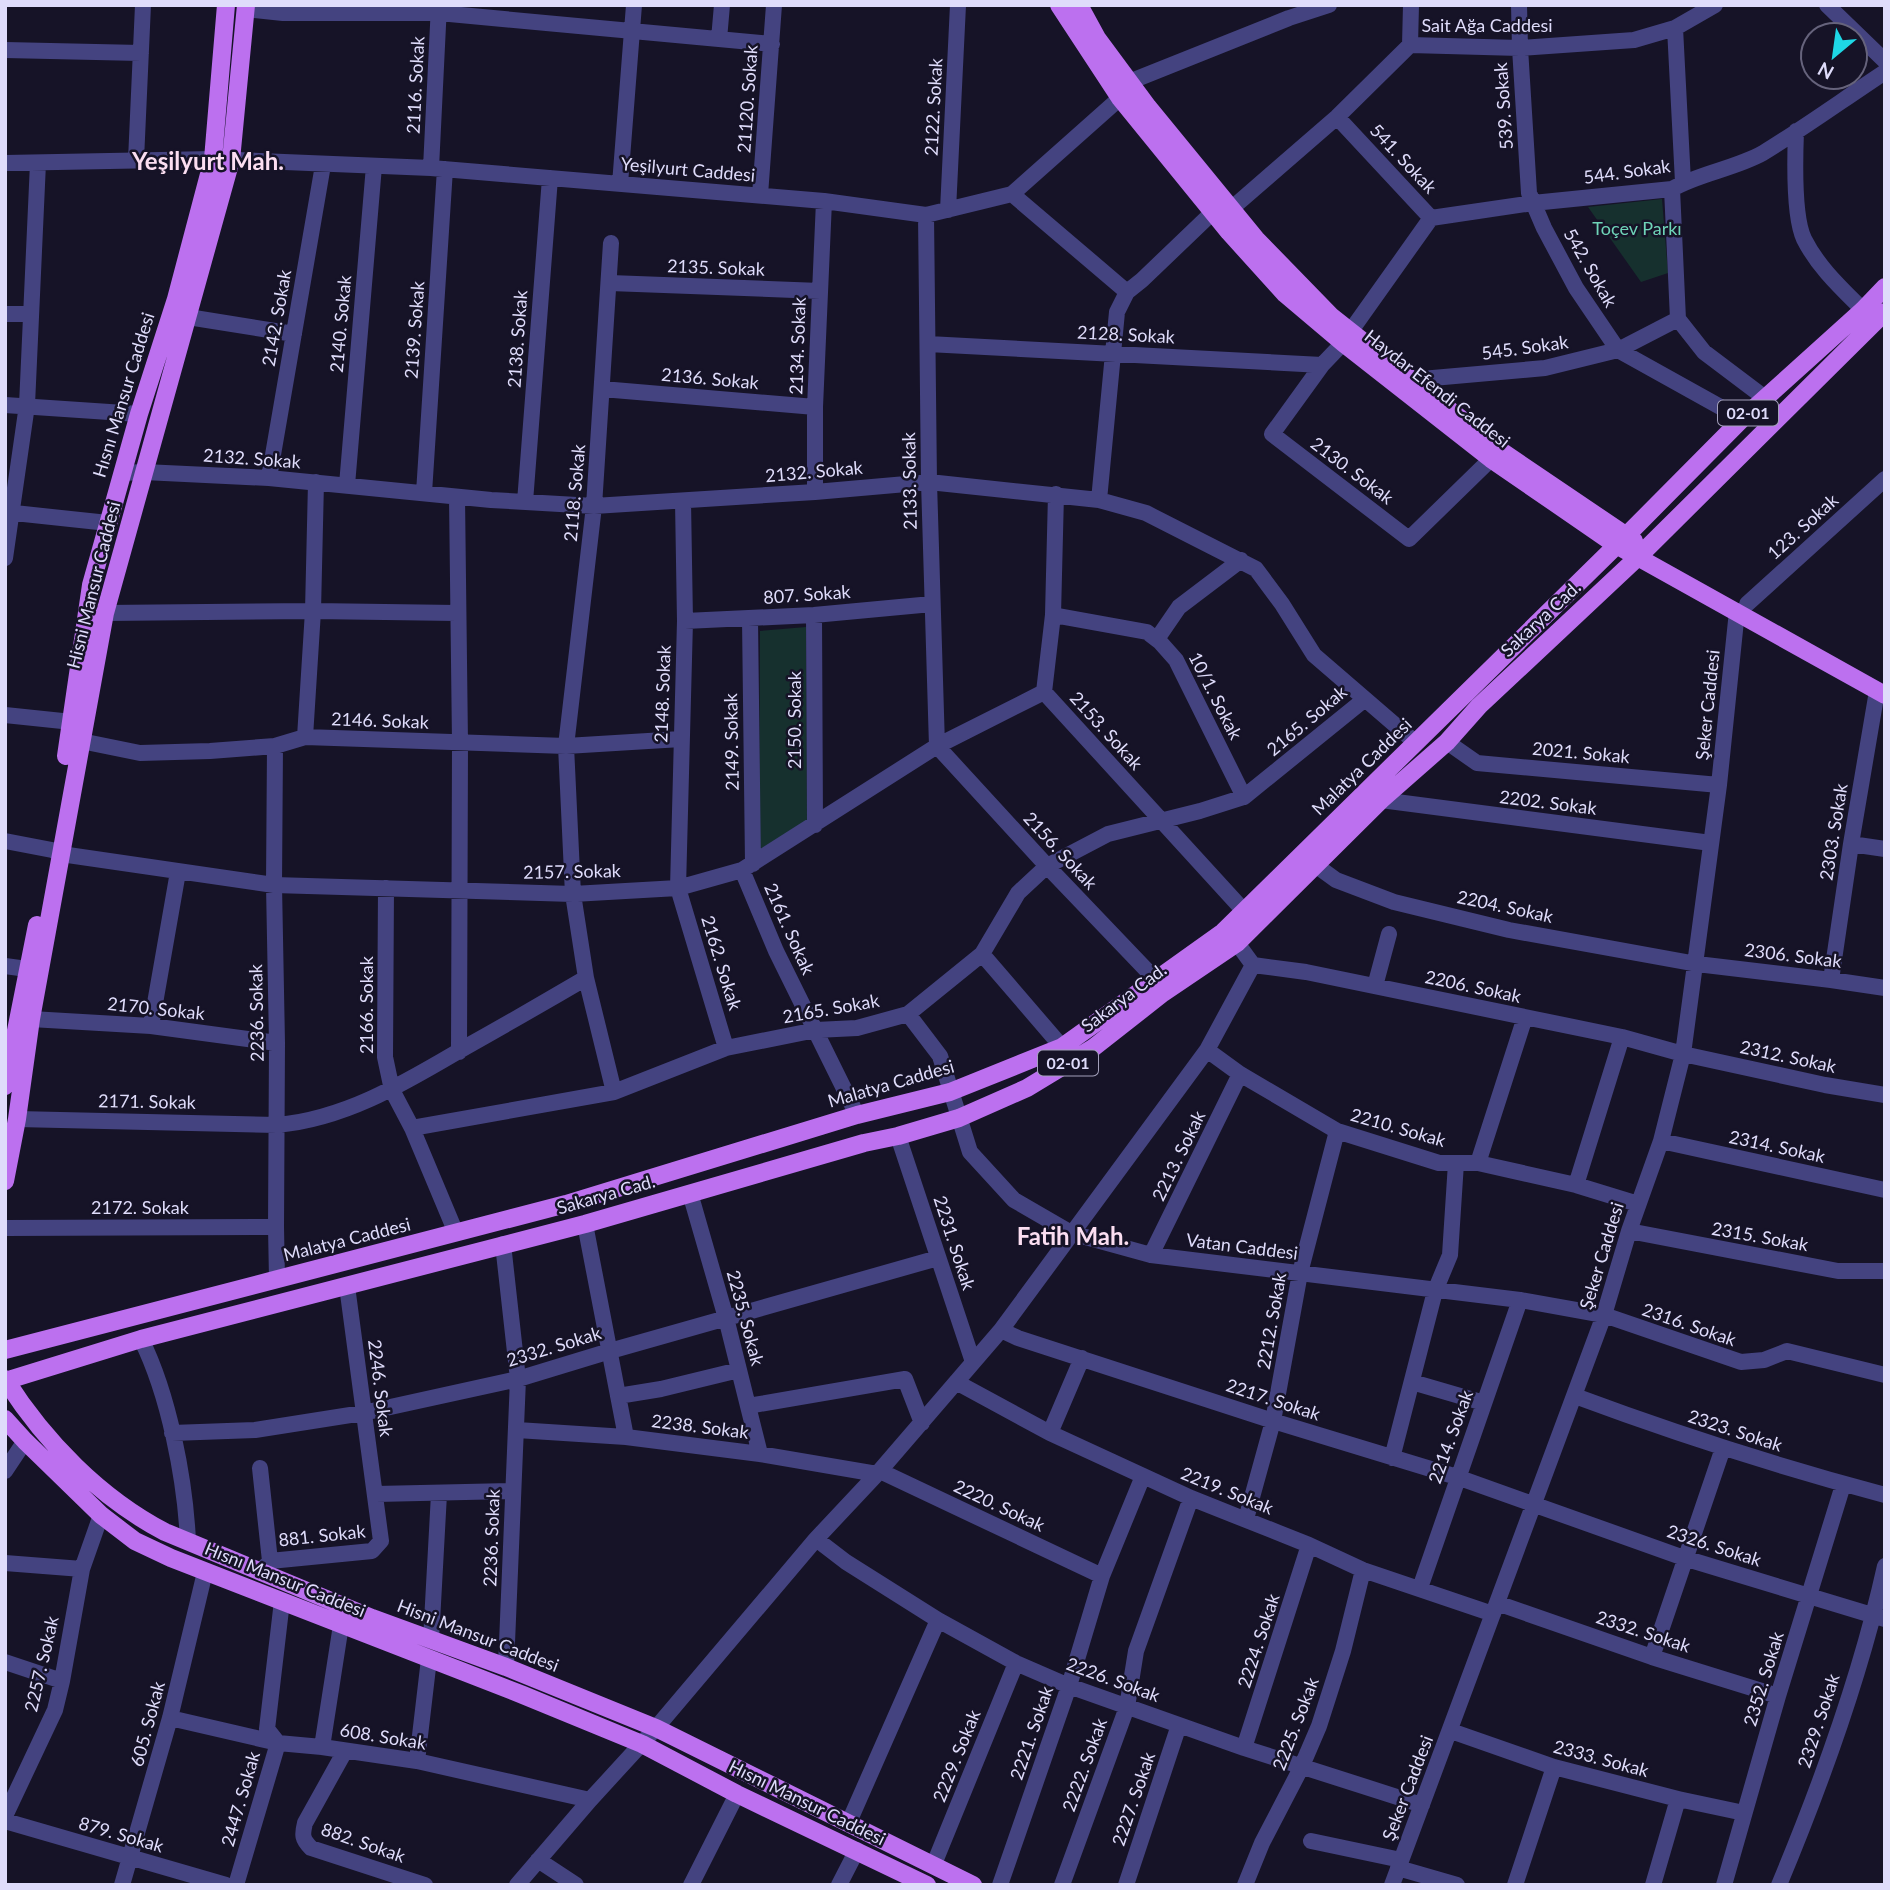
<svg xmlns="http://www.w3.org/2000/svg" width="1890" height="1890" font-family="Lato,sans-serif">
  <style>
    .green { fill: #16302e }
    .lines { fill: none; stroke-linecap: round; stroke-linejoin: round }
    .minor { stroke: #444380; stroke-width: 16 }
    .major { stroke: #bc70ef; stroke-width: 18 }
    .labels { text-anchor: middle; stroke-width: 5; stroke-linejoin: round; paint-order: stroke }
    .shield { fill: #161327; stroke: #a3a0bb; stroke-width: 2 }
    .shield-label { font-size: 16px; font-weight: bold; fill: #dfdcfb }
    .street-label { font-size: 18px; fill: #dfdcfb; stroke: #161327 }
    .park-label { font-size: 18px; fill: #6fd4b8; stroke: #161327 }
    .district-label { font-size: 24px; font-weight: bold; fill: #fbdef1; stroke: #161327 }
  </style>
  <rect width="100%" height="100%" fill="#161327"/>
  <path class="green" d="M 1662,199 L 1668,273 L 1641,282 L 1588,207 Z
    M 806,627 L 807,822 L 759,852 L 760,631 Z"/>
  <g class="lines">
    <path class="minor" d="M 1519,5 L 1520,48 L 1529,193 L 1544,228 L 1576,288 L 1618,350 L 1742,419
      M 1827,5 L 1885,61
      M 245,9 L 283,13 L 439,13 L 772,44
      M 1675,28 L 1683,182
      M 719,39 L 722,5
      M 1410,45 L 1411,5
      M 5,50 L 141,53
      M 1129,82 L 1289,18 L 1329,5
      M 1337,117 L 1431,218 L 1350,332
      M 1796,131 C 1795,157 1793,216 1804,239 C 1818,267 1841,288 1863,310
      M 136,160 L 143,5
      M 5,163 L 213,159 L 431,168 L 824,201 L 926,215 L 1012,194 L 1120,98
      M 431,168 L 439,5
      M 620,184 L 634,5
      M 1672,189 L 1678,319 L 1704,352 L 1765,398
      M 1012,194 L 1127,292
      M 760,195 L 774,5
      M 1231,209 L 1337,117 L 1410,45 L 1520,48 L 1634,40 L 1675,28 L 1715,5
      M 948,210 L 958,5
      M 926,215 L 929,482 L 937,746 L 1047,866 L 1156,980
      M 1431,218 L 1533,203 L 1672,189 C 1700,173 1734,169 1763,153 C 1804,128 1844,99 1885,72
      M 611,243 L 594,506 L 566,746 L 573,894 L 586,978 L 614,1092
      M 610,283 L 820,291
      M 5,314 L 30,314
      M 188,317 L 294,334
      M 1343,343 L 1322,365 L 1272,434 L 1409,539 L 1491,459
      M 928,344 L 1322,365
      M 1410,380 L 1545,368 L 1618,350 L 1678,319
      M 602,389 L 815,407
      M 5,405 L 139,414
      M 122,473 L 144,472 L 269,478 L 491,500 L 594,506 L 815,492 L 929,482 L 1099,500 L 1146,513 L 1256,569 L 1282,604 L 1314,655 L 1416,743
      M 269,478 L 323,165
      M 347,485 L 374,166
      M 815,492 L 815,407 L 824,201
      M 424,493 L 445,169
      M 1056,494 L 1053,615 L 1044,692 L 1244,911
      M 457,497 L 460,743 L 459,1052
      M 1099,500 L 1117,312 L 1127,292 L 1142,280 L 1213,212
      M 683,501 L 685,621 L 678,888 L 726,1048
      M 525,502 L 550,178
      M 5,512 L 108,523
      M 5,558 L 27,405 L 38,163
      M 1747,604 L 1885,479
      M 105,613 L 313,611 L 457,613
      M 814,615 L 815,825
      M 1053,615 L 1147,632 L 1160,642 L 1176,660 L 1244,797
      M 750,619 L 753,864
      M 685,621 L 814,615 L 932,604
      M 1157,639 L 1179,607 L 1241,560
      M 5,715 L 72,722
      M 305,737 L 313,611 L 316,482
      M 81,741 L 140,753 L 210,751 L 275,746 L 305,737 L 566,746 L 681,739
      M 1447,742 L 1477,763 L 1719,785
      M 275,746 L 274,885 L 277,1043 L 276,1227 L 277,1279
      M 1381,800 L 1711,843
      M 5,841 L 52,850 L 61,854 L 274,885 L 573,894 L 678,888 L 742,870 L 937,746 L 1044,692
      M 1851,844 L 1885,849
      M 1314,864 L 1336,880 L 1394,902 L 1509,930 L 1697,964 L 1831,980 L 1885,988
      M 742,870 L 776,951 L 857,1115
      M 386,888 L 385,1057 L 392,1090 L 412,1128 L 456,1233
      M 982,954 L 1062,1047
      M 1253,965 L 1306,972 L 1622,1037 L 1683,1054 L 1825,1085 L 1885,1095
      M 5,966 L 27,969
      M 1831,980 L 1851,844 L 1877,691
      M 1375,986 L 1389,934
      M 908,1014 L 940,1056 L 970,1152 L 1014,1200 L 1071,1233 L 1151,1255 L 1520,1300 L 1604,1315 L 1741,1362 L 1764,1360 L 1787,1351 L 1885,1375
      M 31,1019 L 151,1026 L 277,1043
      M 151,1026 L 178,872
      M 1207,1050 L 1240,1074 L 1337,1131 L 1439,1163 L 1478,1163 L 1576,1185 L 1638,1204
      M 17,1119 L 277,1125 C 346,1119 406,1082 464,1048 C 505,1025 545,1002 586,978
      M 412,1128 L 614,1092 L 726,1048 L 816,1030 L 857,1028 L 908,1014 L 982,954 L 1018,893 L 1047,866 L 1108,834 L 1200,811 L 1244,797 L 1365,699
      M 898,1136 L 973,1362
      M 1661,1141 L 1885,1190
      M 1478,1163 L 1525,1017
      M 1576,1185 L 1622,1037
      M 690,1193 L 726,1318 L 760,1454
      M 585,1224 L 626,1437
      M 5,1228 L 276,1227
      M 1629,1231 L 1838,1271 L 1885,1271
      M 503,1244 L 518,1379 L 506,1667
      M 1151,1255 L 1240,1074
      M 1001,1330 L 1018,1338 L 1273,1421 L 1457,1477 L 1684,1558 L 1885,1619
      M 141,1339 C 169,1395 185,1479 188,1541
      M 956,1382 L 1050,1433 L 1191,1498 L 1309,1545 L 1363,1570 L 1493,1614
      M 1412,1382 L 1484,1403
      M 618,1396 L 661,1389 L 739,1370
      M 1575,1396 C 1677,1434 1780,1467 1885,1495
      M 748,1406 L 905,1379 L 922,1423
      M 517,1430 L 626,1437 L 760,1454 L 877,1474
      M 172,1433 L 255,1430 L 363,1413 L 518,1379 L 610,1351 L 938,1258
      M 1050,1433 L 1082,1358
      M 1392,1458 L 1435,1291 L 1450,1255 L 1456,1163
      M 260,1468 L 270,1561
      M 5,1471 L 25,1441
      M 880,1471 L 1102,1576
      M 376,1494 L 513,1491
      M 1246,1519 L 1273,1421 L 1300,1273 L 1337,1131
      M 816,1539 L 846,1562 L 938,1620 L 1016,1663 L 1069,1686 L 1244,1748 L 1422,1805
      M 5,1563 L 82,1569
      M 261,1571 L 270,1561 L 372,1551 L 381,1541 L 347,1286
      M 1420,1588 L 1520,1300
      M 1497,1603 L 1652,1657 L 1778,1696
      M 431,1640 L 439,1494
      M 1652,1657 L 1723,1448
      M 5,1662 L 62,1681
      M 170,1718 L 278,1743 L 322,1747 L 417,1761 L 590,1800
      M 1451,1731 L 1554,1767 L 1678,1799 L 1744,1813
      M 322,1747 L 341,1625
      M 1244,1748 L 1309,1545
      M 345,1751 L 305,1823 C 302,1835 302,1839 311,1848 L 425,1885
      M 417,1761 L 429,1659
      M 5,1816 L 55,1710 L 62,1681 L 82,1569 L 101,1515
      M 5,1821 L 226,1885
      M 849,1822 L 938,1620
      M 1311,1841 L 1401,1860
      M 538,1860 L 576,1885
      M 934,1864 L 1016,1663
      M 1398,1868 L 1457,1885
      M 122,1885 L 170,1718 L 205,1572
      M 236,1885 L 278,1743 L 267,1729 L 282,1601
      M 517,1885 L 590,1800 L 656,1728 L 816,1539 L 877,1474 L 1001,1330 L 1207,1050 L 1253,965 L 1237,943
      M 691,1885 L 737,1794
      M 839,1885 L 857,1850
      M 1000,1885 L 1069,1686 L 1102,1576 L 1143,1476
      M 1062,1885 L 1127,1707 L 1136,1651 L 1191,1498
      M 1126,1885 L 1179,1725
      M 1245,1885 L 1262,1843 L 1301,1768 L 1319,1726 L 1343,1651 L 1363,1570
      M 1392,1885 L 1604,1315 L 1629,1231 L 1661,1141 L 1683,1054 L 1719,785 L 1737,611
      M 1515,1885 L 1554,1767
      M 1653,1885 L 1678,1799
      M 1724,1885 L 1778,1696 L 1843,1485
      M 1779,1885 C 1822,1782 1861,1675 1885,1566"/>
    <path class="major" d="M 1059,5 L 1120,98 L 1229,232 L 1285,294 L 1343,343 L 1491,459 L 1616,545 L 1885,695
      M 1079,5 L 1097,38 L 1148,107 L 1256,239 L 1331,316 L 1504,453 L 1634,541
      M 66,756 L 91,585 L 139,414 L 176,299 L 213,159 L 226,5
      M 5,1086 L 37,925
      M 5,1181 L 17,1119 L 31,1019 L 105,613 L 231,160 L 246,5
      M 5,1350 L 566,1204 L 857,1115 L 950,1092 L 1062,1047 L 1223,932 L 1626,536 L 1742,419 L 1863,310 L 1885,287
      M 5,1379 C 45,1442 100,1498 165,1532 L 372,1618 L 506,1667 L 656,1728 L 973,1885
      M 5,1381 L 141,1339 L 585,1224 L 864,1143 L 898,1136 L 959,1118 L 1027,1088 L 1093,1048 L 1163,993 L 1237,943 L 1381,800 L 1447,742 L 1479,706 L 1637,558 L 1885,312
      M 5,1419 L 25,1441 L 101,1515 L 135,1541 L 171,1558 L 523,1695 L 642,1744 L 737,1794 L 927,1885"/>
  </g>
  <g class="labels">
    <g class="shield">
      <rect x="1718" y="400.5" width="60" height="25" rx="5"/>
      <rect x="1038" y="1050.5" width="60" height="25" rx="5"/>
    </g>
    <g class="shield-label">
      <text x="1748" y="419">02-01</text>
      <text x="1068" y="1069">02-01</text>
    </g>
    <g class="street-label">
      <text x="1487" y="32">Sait Ağa Caddesi</text>
      <text transform="translate(416 85) rotate(-87)" y="6">2116. Sokak</text>
      <text transform="translate(748 99) rotate(-86)" y="6">21120. Sokak</text>
      <text transform="translate(1504 106) rotate(-94)" y="6">539. Sokak</text>
      <text transform="translate(934 107) rotate(-87)" y="6">2122. Sokak</text>
      <text transform="translate(1403 159) rotate(47)" y="6">541. Sokak</text>
      <text transform="translate(688 170) rotate(5)" y="6">Yeşilyurt Caddesi</text>
      <text transform="translate(1627 172) rotate(-8)" y="6">544. Sokak</text>
      <text transform="translate(716 268) rotate(2)" y="6">2135. Sokak</text>
      <text transform="translate(1590 268) rotate(60)" y="6">542. Sokak</text>
      <text transform="translate(277 318) rotate(-80)" y="6">2142. Sokak</text>
      <text transform="translate(341 324) rotate(-85)" y="6">2140. Sokak</text>
      <text transform="translate(415 330) rotate(-86)" y="6">2139. Sokak</text>
      <text transform="translate(1126 335) rotate(3)" y="6">2128. Sokak</text>
      <text transform="translate(518 339) rotate(-86)" y="6">2138. Sokak</text>
      <text transform="translate(798 346) rotate(-88)" y="6">2134. Sokak</text>
      <text transform="translate(1525 348) rotate(-8)" y="6">545. Sokak</text>
      <text transform="translate(710 379) rotate(5)" y="6">2136. Sokak</text>
      <text transform="translate(1437 389) rotate(38)" y="6">Haydar Efendi Caddesi</text>
      <text transform="translate(124 395) rotate(-73)" y="6">Hısnı Mansur Caddesi</text>
      <text transform="translate(252 459) rotate(4)" y="6">2132. Sokak</text>
      <text transform="translate(1352 471) rotate(37)" y="6">2130. Sokak</text>
      <text transform="translate(814 472) rotate(-5)" y="6">2132. Sokak</text>
      <text transform="translate(910 481) rotate(-91)" y="6">2133. Sokak</text>
      <text transform="translate(575 493) rotate(-85)" y="6">2118. Sokak</text>
      <text transform="translate(1803 527) rotate(-42)" y="6">123. Sokak</text>
      <text transform="translate(94 585) rotate(-76)" y="6">Hisni Mansur Caddesi</text>
      <text transform="translate(807 595) rotate(-4)" y="6">807. Sokak</text>
      <text transform="translate(1541 619) rotate(-43)" y="6">Sakarya Cad.</text>
      <text transform="translate(663 694) rotate(-88)" y="6">2148. Sokak</text>
      <text transform="translate(1215 696) rotate(63)" y="6">10/1. Sokak</text>
      <text transform="translate(1708 705) rotate(-84)" y="6">Şeker Caddesi</text>
      <text transform="translate(795 720) rotate(-90)" y="6">2150. Sokak</text>
      <text transform="translate(380 721) rotate(2)" y="6">2146. Sokak</text>
      <text transform="translate(1307 721) rotate(-40)" y="6">2165. Sokak</text>
      <text transform="translate(1106 731) rotate(48)" y="6">2153. Sokak</text>
      <text transform="translate(732 742) rotate(-91)" y="6">2149. Sokak</text>
      <text transform="translate(1581 753) rotate(5)" y="6">2021. Sokak</text>
      <text transform="translate(1362 767) rotate(-44)" y="6">Malatya Caddesi</text>
      <text transform="translate(1548 803) rotate(7)" y="6">2202. Sokak</text>
      <text transform="translate(1834 832) rotate(-81)" y="6">2303. Sokak</text>
      <text transform="translate(1060 851) rotate(47)" y="6">2156. Sokak</text>
      <text transform="translate(572 872) rotate(-1)" y="6">2157. Sokak</text>
      <text transform="translate(1505 907) rotate(12)" y="6">2204. Sokak</text>
      <text transform="translate(789 929) rotate(66)" y="6">2161. Sokak</text>
      <text transform="translate(1793 956) rotate(7)" y="6">2306. Sokak</text>
      <text transform="translate(721 963) rotate(73)" y="6">2162. Sokak</text>
      <text transform="translate(1473 987) rotate(12)" y="6">2206. Sokak</text>
      <text transform="translate(1124 998) rotate(-37)" y="6">Sakarya Cad.</text>
      <text transform="translate(367 1005) rotate(-90)" y="6">2166. Sokak</text>
      <text transform="translate(156 1009) rotate(6)" y="6">2170. Sokak</text>
      <text transform="translate(831 1009) rotate(-10)" y="6">2165. Sokak</text>
      <text transform="translate(257 1013) rotate(-91)" y="6">2236. Sokak</text>
      <text transform="translate(1788 1057) rotate(12)" y="6">2312. Sokak</text>
      <text transform="translate(891 1084) rotate(-16)" y="6">Malatya Caddesi</text>
      <text transform="translate(147 1102) rotate(1)" y="6">2171. Sokak</text>
      <text transform="translate(1398 1128) rotate(16)" y="6">2210. Sokak</text>
      <text transform="translate(1777 1147) rotate(12)" y="6">2314. Sokak</text>
      <text transform="translate(1179 1156) rotate(-64)" y="6">2213. Sokak</text>
      <text transform="translate(606 1195) rotate(-16)" y="6">Sakarya Cad.</text>
      <text x="140" y="1214">2172. Sokak</text>
      <text transform="translate(1760 1237) rotate(10)" y="6">2315. Sokak</text>
      <text transform="translate(347 1240) rotate(-14)" y="6">Malatya Caddesi</text>
      <text transform="translate(954 1243) rotate(72)" y="6">2231. Sokak</text>
      <text transform="translate(1242 1247) rotate(7)" y="6">Vatan Caddesi</text>
      <text transform="translate(1602 1256) rotate(-73)" y="6">Şeker Caddesi</text>
      <text transform="translate(745 1318) rotate(75)" y="6">2235. Sokak</text>
      <text transform="translate(1272 1321) rotate(-80)" y="6">2212. Sokak</text>
      <text transform="translate(1689 1325) rotate(19)" y="6">2316. Sokak</text>
      <text transform="translate(554 1347) rotate(-17)" y="6">2332. Sokak</text>
      <text transform="translate(380 1388) rotate(83)" y="6">2246. Sokak</text>
      <text transform="translate(1273 1400) rotate(18)" y="6">2217. Sokak</text>
      <text transform="translate(700 1427) rotate(7)" y="6">2238. Sokak</text>
      <text transform="translate(1735 1431) rotate(18)" y="6">2323. Sokak</text>
      <text transform="translate(1451 1437) rotate(-70)" y="6">2214. Sokak</text>
      <text transform="translate(1227 1491) rotate(22)" y="6">2219. Sokak</text>
      <text transform="translate(999 1506) rotate(25)" y="6">2220. Sokak</text>
      <text transform="translate(322 1536) rotate(-6)" y="6">881. Sokak</text>
      <text transform="translate(492 1538) rotate(-88)" y="6">2236. Sokak</text>
      <text transform="translate(1714 1546) rotate(18)" y="6">2326. Sokak</text>
      <text transform="translate(285 1580) rotate(22)" y="6">Hısnı Mansur Caddesi</text>
      <text transform="translate(1643 1632) rotate(18)" y="6">2332. Sokak</text>
      <text transform="translate(478 1636) rotate(21)" y="6">Hisni Mansur Caddesi</text>
      <text transform="translate(1259 1641) rotate(-72)" y="6">2224. Sokak</text>
      <text transform="translate(42 1664) rotate(-77)" y="6">2257. Sokak</text>
      <text transform="translate(1764 1679) rotate(-73)" y="6">2352. Sokak</text>
      <text transform="translate(1113 1680) rotate(20)" y="6">2226. Sokak</text>
      <text transform="translate(1819 1721) rotate(-72)" y="6">2329. Sokak</text>
      <text transform="translate(148 1724) rotate(-75)" y="6">605. Sokak</text>
      <text transform="translate(1296 1724) rotate(-69)" y="6">2225. Sokak</text>
      <text transform="translate(1032 1733) rotate(-71)" y="6">2221. Sokak</text>
      <text transform="translate(383 1737) rotate(9)" y="6">608. Sokak</text>
      <text transform="translate(957 1756) rotate(-68)" y="6">2229. Sokak</text>
      <text transform="translate(1601 1759) rotate(15)" y="6">2333. Sokak</text>
      <text transform="translate(1085 1765) rotate(-70)" y="6">2222. Sokak</text>
      <text transform="translate(1408 1788) rotate(-69)" y="6">Şeker Caddesi</text>
      <text transform="translate(241 1799) rotate(-74)" y="6">2447. Sokak</text>
      <text transform="translate(1134 1799) rotate(-71)" y="6">2227. Sokak</text>
      <text transform="translate(807 1803) rotate(26)" y="6">Hısnı Mansur Caddesi</text>
      <text transform="translate(121 1835) rotate(16)" y="6">879. Sokak</text>
      <text transform="translate(363 1843) rotate(19)" y="6">882. Sokak</text>
    </g>
    <g class="park-label">
      <text x="1637" y="235">Toçev Parkı</text>
    </g>
    <g class="district-label">
      <text x="208" y="170">Yeşilyurt Mah.</text>
      <text x="1073" y="1245">Fatih Mah.</text>
    </g>
  </g>
  <rect width="1890" height="1890" fill="none" stroke="#dfdcfb" stroke-width="14"/>
  <g transform="translate(1834 56) rotate(209)"><circle r="33" fill="#161327" stroke="#66637c" stroke-width="2"/>
  <path d="M0-5L12 26L0 18L-12 26Z" fill="#1ed7e6"/>
  <text y="-10" font-size="19" font-weight="bold" text-anchor="middle" fill="#dfdcfb">N</text>
  </g>
</svg>
